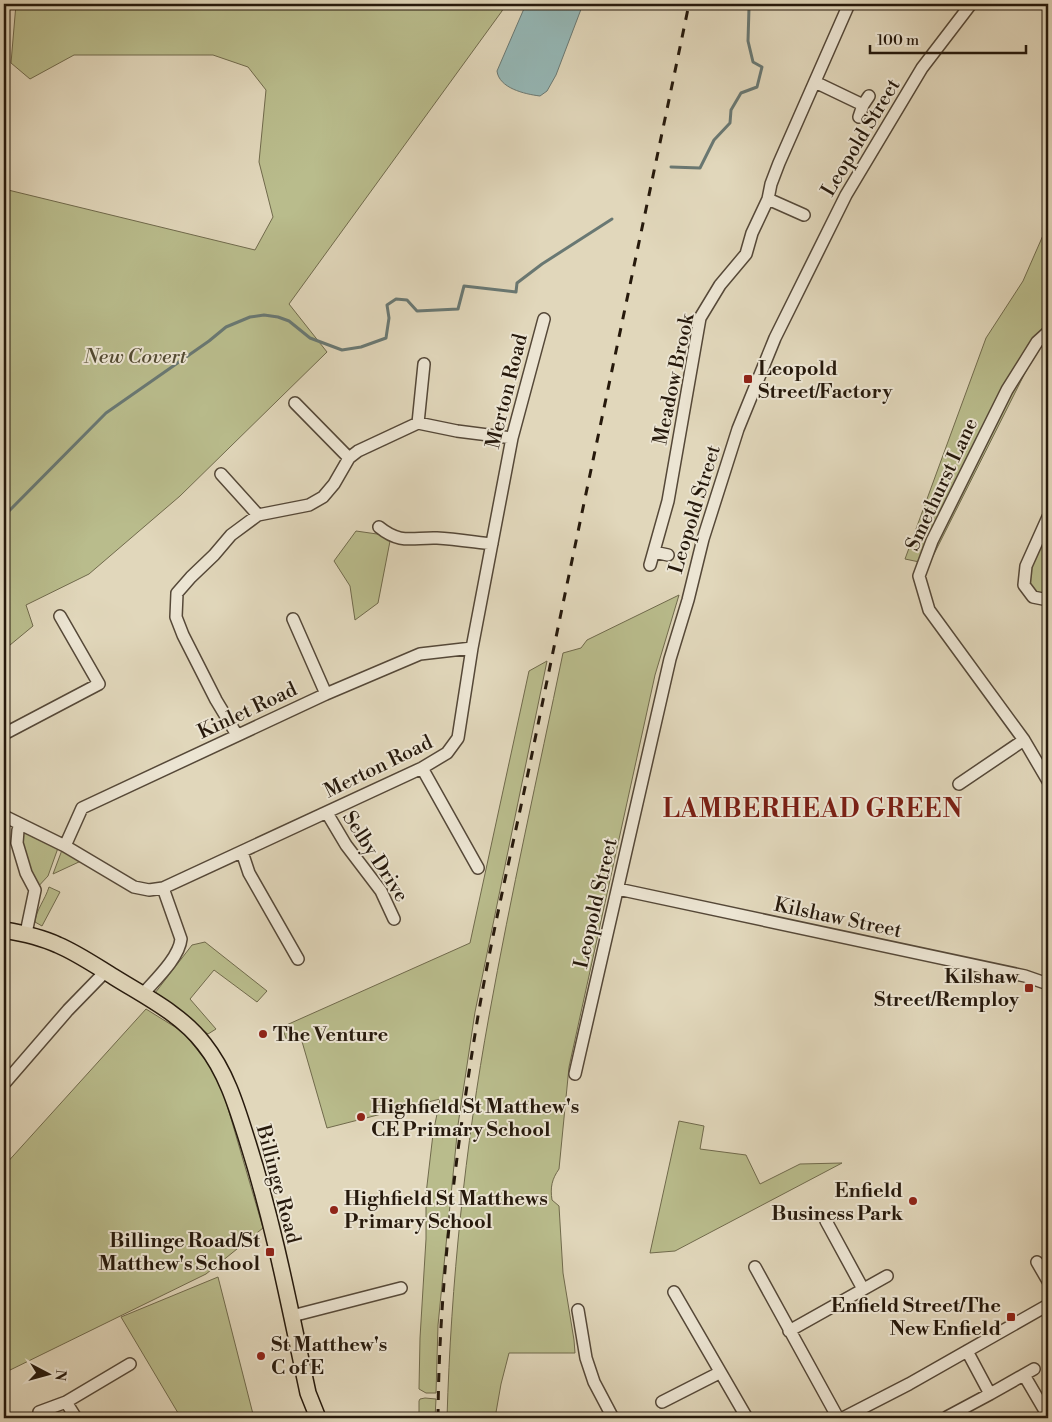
<svg xmlns="http://www.w3.org/2000/svg" width="1052" height="1422" font-family="'Libre Bodoni',serif">
  <style>
    .green { fill: #b9bc8c; stroke: #706a4c }
    .water { fill: #95b8b7; stroke: #697873 }
    .lines { fill: none; stroke-linecap: round; stroke-linejoin: round }
    .stream { stroke: #697873; stroke-width: 3 }
    .minor-casing { stroke: #554838; stroke-width: 14 }
    .major-casing { stroke: #26190c; stroke-width: 18 }
    .minor { stroke: #ece5d3; stroke-width: 11 }
    .major { stroke: #e1d7bb; stroke-width: 15 }
    .rail { stroke: #26190c; stroke-width: 3; stroke-dasharray: 9 9; stroke-linecap: butt }
    .poi-dot { fill: #8f2418; stroke: #ece5d3; stroke-width: 2 }
    .labels { text-anchor: middle; stroke-width: 4; stroke-linejoin: round; paint-order: stroke }
    .street-label { font-size: 20px; fill: #26190c; stroke: #ece5d3 }
    .park-label { font-size: 20px; font-style: italic; fill: #524a32; stroke: #ece5d3 }
    .poi-label { font-size: 20px; font-weight: bold; fill: #26190c; stroke: #ece5d3; text-anchor: start }
    .district-label { font-size: 25px; font-weight: bold; letter-spacing: 1px; fill: #7a1f14; stroke: #ece5d3 }
  </style>
  <rect width="100%" height="100%" fill="#e1d7bb"/>
  <filter id="stains"><feTurbulence type="fractalNoise" baseFrequency=".004" numOctaves="4"/><feColorMatrix values="0 0 0 0 .2 0 0 0 0 .09 0 0 0 0 .02 0 0 0 .5 -.17"/></filter>
  <radialGradient id="worn" r=".72"><stop offset=".6" stop-color="#630" stop-opacity="0"/><stop offset="1" stop-color="#630" stop-opacity=".3"/></radialGradient>
  <path class="green" d="M 16,4 L 505,4 L 502,11 L 289,304 L 327,352 L 180,496 L 89,574 L 26,605 L 33,626 L 4,650 L 4,189 L 255,250 L 273,217 L 259,162 L 266,90 L 248,67 L 213,55 L 74,55 L 30,79 L 11,63 Z
    M 1048,224 L 1048,340 L 1034,355 L 929,564 L 905,559 L 986,338 L 1023,281 Z
    M 1048,517 L 1048,600 L 1024,585 Z
    M 356,531 L 391,536 L 378,603 L 355,620 L 350,586 L 334,561 Z
    M 679,595 L 655,675 L 569,1067 L 559,1169 C 552,1179 550,1187 552,1200 L 559,1206 L 563,1273 L 574,1340 L 575,1353 L 509,1353 L 501,1384 L 495,1418 L 447,1418 C 451,1283 465,1148 489,1016 C 511,894 538,774 563,653 L 581,648 L 587,640 Z
    M 547,661 L 475,1012 L 458,1125 L 438,1325 L 436,1393 L 426,1393 L 419,1389 L 420,1338 L 426,1239 L 426,1194 L 433,1134 L 440,1099 L 327,1128 L 301,1038 L 287,1041 L 282,1027 L 470,943 L 529,671 Z
    M 24,826 L 58,848 L 48,876 L 35,890 L 19,844 Z
    M 62,850 L 81,861 L 53,874 Z
    M 49,887 L 60,892 L 42,926 L 35,922 C 36,910 45,900 49,887 Z
    M 205,942 L 267,991 L 257,1002 L 214,970 L 190,999 L 216,1029 L 208,1034 L 155,993 L 192,945 Z
    M 146,1009 L 183,1032 L 210,1066 L 220,1081 L 263,1228 L 206,1274 L 4,1373 L 4,1166 Z
    M 679,1121 L 704,1126 L 700,1149 L 746,1155 L 760,1184 L 800,1164 L 842,1163 L 675,1251 L 650,1253 Z
    M 218,1277 L 254,1418 L 181,1418 L 121,1317 Z
    M 425,1398 L 436,1399 L 435,1418 L 419,1418 L 419,1401 L 420,1399 Z"/>
  <path class="water" d="M 526,4 L 583,4 L 556,75 L 547,91 L 540,96 C 524,94 499,88 497,71 Z"/>
  <g class="lines">
    <path class="stream" d="M 671,167 L 700,168 L 714,140 L 730,123 L 731,110 L 741,93 L 757,87 L 762,67 L 753,62 L 748,41 L 749,8 L 751,4
      M 4,516 L 106,413 L 209,341 L 226,327 L 250,317 L 264,315 L 278,317 L 289,321 L 310,338 L 342,350 L 361,347 L 386,338 L 389,318 L 387,305 L 396,299 L 407,300 L 417,311 L 458,309 L 464,286 L 516,292 L 517,283 L 542,264 L 612,219"/>
    <defs>
      <path id="minor" d="M 815,82 L 863,105
        M 859,117 L 863,105 L 869,96
        M 768,199 L 804,215
        M 1048,332 L 1037,342 L 1007,390 L 932,541 L 919,576 L 929,610 L 1024,740 L 1048,781
        M 295,403 L 349,458
        M 418,423 L 424,364
        M 221,474 L 258,515
        M 1048,517 L 1026,566 L 1024,585 L 1033,597 L 1048,600
        M 379,527 C 401,545 413,537 437,538 C 455,539 474,542 492,544
        M 654,552 L 668,555
        M 650,565 L 668,501 L 700,318 L 720,285 L 746,254 L 752,233 L 768,199 L 771,184 L 779,163 L 849,4
        M 293,619 L 326,694
        M 4,734 L 99,684 L 60,616
        M 237,735 L 216,700 L 183,635 L 176,617 L 177,593 L 191,577 L 214,555 L 231,535 L 258,515 L 309,505 L 323,497 L 334,484 L 349,458 L 358,451 L 418,423 L 457,431 L 512,438
        M 422,768 L 478,868
        M 959,784 L 1024,740
        M 327,813 L 346,845 L 381,891 L 394,919
        M 4,816 L 65,846 L 134,887 L 149,890 L 163,888 L 422,768 L 447,753 L 458,738 L 472,648 L 512,438 L 544,319
        M 18,830 L 17,843 L 26,873 L 35,890 L 26,933
        M 65,846 L 82,808 L 326,694 L 420,654 L 472,648
        M 242,852 L 249,873 L 298,959
        M 618,889 L 1025,976 L 1048,984
        M 143,994 C 155,980 179,958 181,939 L 163,888
        M 575,1074 L 670,659 L 688,600 L 703,539 L 738,429 L 775,338 L 846,195 L 922,68 L 971,4
        M 4,1084 L 68,1010 L 105,972
        M 826,1221 L 863,1289
        M 1037,1262 L 1048,1281
        M 755,1267 L 838,1418
        M 674,1292 L 747,1418
        M 578,1310 L 586,1358 L 594,1382 L 613,1418
        M 292,1316 L 401,1288
        M 789,1331 L 887,1276
        M 967,1351 L 990,1394 L 1034,1369
        M 1024,1375 L 1048,1416
        M 662,1402 L 719,1373
        M 39,1412 L 66,1402
        M 947,1417 L 990,1394
        M 76,1418 L 66,1402 L 130,1364
        M 843,1418 L 909,1384 L 1048,1305"/>
      <path id="major" d="M 4,930 C 22,933 41,937 58,945 C 77,953 96,966 114,977 C 146,997 181,1014 204,1044 C 227,1073 237,1108 248,1143 C 274,1225 290,1309 308,1393 L 318,1418"/>
    </defs>
    <use href="#minor" class="minor-casing"/>
    <use href="#major" class="major-casing"/>
    <use href="#minor" class="minor"/>
    <use href="#major" class="major"/>
    <path class="rail" d="M 438,1418 C 439,1284 456,1149 478,1016 C 493,928 514,841 532,754 C 583,504 637,254 689,4"/>
  </g>
  <g class="poi-dot">
    <rect x="743" y="374" width="10" height="10" rx="2.5"/>
    <rect x="1024" y="983" width="10" height="10" rx="2.5"/>
    <circle cx="263" cy="1034" r="5"/>
    <circle cx="361" cy="1117" r="5"/>
    <circle cx="913" cy="1201" r="5"/>
    <circle cx="334" cy="1210" r="5"/>
    <rect x="265" y="1247" width="10" height="10" rx="2.5"/>
    <rect x="1006" y="1312" width="10" height="10" rx="2.5"/>
    <circle cx="261" cy="1356" r="5"/>
  </g>
  <g class="labels">
    <g class="street-label">
      <text transform="translate(860 137) rotate(-59)" y="7">Leopold Street</text>
      <text transform="translate(673 379) rotate(-78)" y="7">Meadow Brook</text>
      <text transform="translate(506 391) rotate(-76)" y="7">Merton Road</text>
      <text transform="translate(941 484) rotate(-65)" y="7">Smethurst Lane</text>
      <text transform="translate(694 509) rotate(-73)" y="7">Leopold Street</text>
      <text transform="translate(247 710) rotate(-25)" y="7">Kinlet Road</text>
      <text transform="translate(378 766) rotate(-26)" y="7">Merton Road</text>
      <text transform="translate(376 856) rotate(57)" y="7">Selby Drive</text>
      <text transform="translate(595 903) rotate(-77)" y="7">Leopold Street</text>
      <text transform="translate(838 917) rotate(12)" y="7">Kilshaw Street</text>
      <text transform="translate(279 1184) rotate(75)" y="7">Billinge Road</text>
    </g>
    <g class="park-label">
      <text x="135" y="363">New Covert</text>
    </g>
    <g class="poi-label">
      <text x="758" y="375">Leopold<tspan x="758" dy="23">Street/Factory</tspan></text>
      <text x="1019" y="983" text-anchor="end">Kilshaw<tspan x="1019" dy="23">Street/Remploy</tspan></text>
      <text x="273" y="1041">The Venture</text>
      <text x="371" y="1113">Highfield St Matthew's<tspan x="371" dy="23">CE Primary School</tspan></text>
      <text x="903" y="1197" text-anchor="end">Enfield<tspan x="903" dy="23">Business Park</tspan></text>
      <text x="344" y="1205">Highfield St Matthews<tspan x="344" dy="23">Primary School</tspan></text>
      <text x="260" y="1247" text-anchor="end">Billinge Road/St<tspan x="260" dy="23">Matthew's School</tspan></text>
      <text x="1001" y="1312" text-anchor="end">Enfield Street/The<tspan x="1001" dy="23">New Enfield</tspan></text>
      <text x="271" y="1351">St Matthew's<tspan x="271" dy="23">C of E</tspan></text>
    </g>
    <g class="district-label">
      <text x="813" y="817">LAMBERHEAD GREEN</text>
    </g>
  </g>
  <rect width="1052" height="1422" fill="none" stroke="#e1d7bb" stroke-width="20"/>
  <rect x="5" y="5" width="1042" height="1412" fill="none" stroke="#26190c" stroke-width="2.5"/>
  <rect x="10" y="10" width="1032" height="1402" fill="none" stroke="#26190c"/>
  <g transform="translate(48 1374) rotate(96)" stroke="#ece5d3" stroke-width="4" paint-order="stroke">
  <path d="M0-4L9 19L0 12L-9 19Z" fill="#26190c"/>
  <text y="-8" font-size="14" font-weight="bold" text-anchor="middle" fill="#26190c">N</text>
  </g>
  <path d="M870 45v8h156v-8" fill="none" stroke="#26190c" stroke-width="2.5"/>
  <text x="877" y="45" font-size="15" fill="#26190c" stroke="#ece5d3" stroke-width="4" paint-order="stroke">100 m</text>
  <rect width="100%" height="100%" filter="url(#stains)"/>
  <rect width="100%" height="100%" fill="url(#worn)"/>
</svg>
